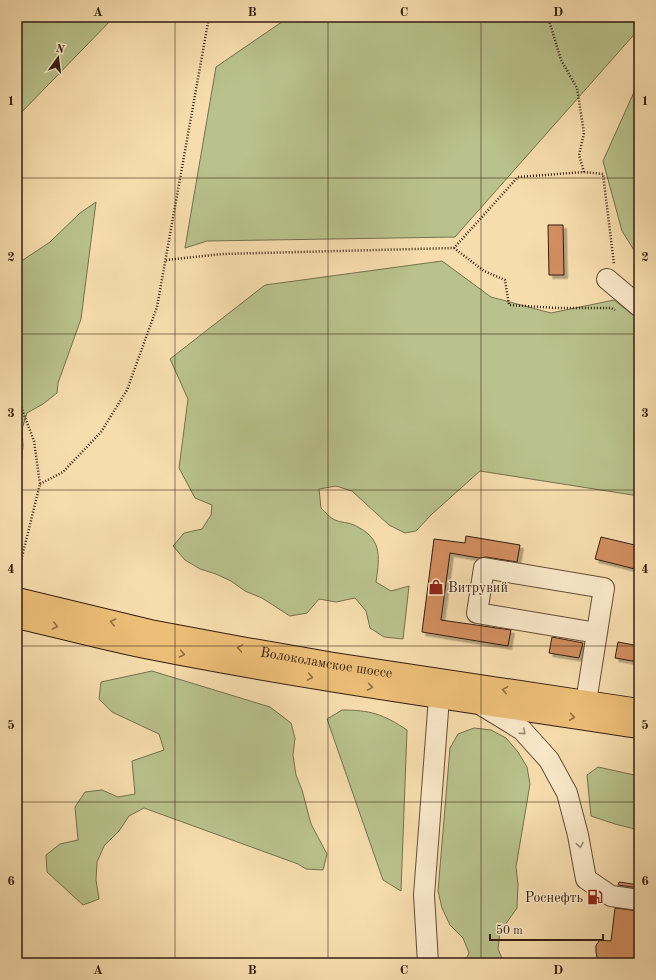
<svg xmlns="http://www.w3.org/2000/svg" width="656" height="980" font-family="'Old Standard TT',serif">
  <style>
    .green { fill: #b9c28c; stroke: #76704e }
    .building { fill: #d28e60; stroke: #331d11; filter: url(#shadow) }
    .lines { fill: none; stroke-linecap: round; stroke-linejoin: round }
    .minor-casing { stroke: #644d38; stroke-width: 22 }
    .major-casing { stroke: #331d11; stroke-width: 24 }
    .path { stroke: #331d11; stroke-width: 2.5; stroke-dasharray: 1 2; stroke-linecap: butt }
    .minor { stroke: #fae9ca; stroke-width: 20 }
    .major { stroke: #ecbe77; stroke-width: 22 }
    .oneway { stroke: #906e44 }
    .oneway2 { stroke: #a08d77 }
    .grid { fill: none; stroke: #331d11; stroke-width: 1; stroke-opacity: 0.55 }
    .labels { text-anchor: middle; stroke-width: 3; stroke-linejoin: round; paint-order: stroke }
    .poi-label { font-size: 14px; fill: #331d11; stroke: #fae9ca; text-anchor: start }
    .street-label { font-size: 14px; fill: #331d11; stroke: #fae9ca }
    .neatline { fill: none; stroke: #331d11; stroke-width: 1.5 }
    .grid-label { font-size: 13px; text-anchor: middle; font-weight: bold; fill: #331d11 }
  </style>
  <defs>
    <filter id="shadow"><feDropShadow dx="3.5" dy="3.5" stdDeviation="0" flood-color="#0004"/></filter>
  </defs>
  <rect width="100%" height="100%" fill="#f7ddae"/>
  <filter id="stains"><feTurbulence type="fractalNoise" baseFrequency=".005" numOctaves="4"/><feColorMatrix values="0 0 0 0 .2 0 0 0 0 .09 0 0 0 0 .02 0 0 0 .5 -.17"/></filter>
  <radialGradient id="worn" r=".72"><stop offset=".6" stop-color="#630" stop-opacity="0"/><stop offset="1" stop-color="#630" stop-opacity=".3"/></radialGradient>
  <path class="green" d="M 17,17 L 114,17 L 17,117 Z
    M 289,17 L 639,17 L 639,29 L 455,237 L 207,241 L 185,248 L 216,67 Z
    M 639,81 L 639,258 L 622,231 L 603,161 Z
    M 96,202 L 81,319 L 58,383 L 57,393 L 43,404 L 27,413 L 22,429 L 23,446 L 21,465 L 17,467 L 17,264 L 50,242 L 80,213 Z
    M 442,261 L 491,297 L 551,313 L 614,300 L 639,320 L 639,496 L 480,471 L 432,514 L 416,531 L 405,533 L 389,525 L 352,491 L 336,486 L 319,489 L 321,508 C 325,512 330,518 335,520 C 341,523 348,522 354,525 C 382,538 380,555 376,582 L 391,591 L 409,586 L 403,639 L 384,637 L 370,628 L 366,611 L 355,598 L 336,602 L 319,599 L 307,613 L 290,616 L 262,598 L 245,591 L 231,581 L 216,574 L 200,569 L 185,560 L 173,546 L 184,533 L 202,529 L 211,515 L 212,505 L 195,498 L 179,468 L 188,399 L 170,359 L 265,285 Z
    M 152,671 L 270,707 L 291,723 L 295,738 L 293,755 L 296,775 L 302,790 L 311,824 L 327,854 L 323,870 L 306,869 L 298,864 L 144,808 L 129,816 L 119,831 L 104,846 L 97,862 L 96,880 L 99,899 L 83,905 L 47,872 L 46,855 L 60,844 L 78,840 L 75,807 L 85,792 L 102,790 L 118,797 L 135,794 L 132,761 L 164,750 L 159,734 L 112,712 L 99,699 L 101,682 Z
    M 342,710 C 370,710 383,714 407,730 L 401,891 L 383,880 L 327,719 Z
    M 474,728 L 491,730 L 506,738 L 518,752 L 527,767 L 530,784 L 516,867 L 518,884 L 517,908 L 500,932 L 498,949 L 504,963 L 464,963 L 469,953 L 463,938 L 450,925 L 442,908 L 438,891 L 450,748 L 458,734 Z
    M 598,767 L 639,776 L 639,830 L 615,824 L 591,816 L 587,775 Z"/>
  <path class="building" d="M 548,225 L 563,225 L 564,275 L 549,275 Z
    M 466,536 L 520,545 L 517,562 L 486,557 L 479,558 L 450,553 L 441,620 L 511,630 L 508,646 L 422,632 L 434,539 L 465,543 Z
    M 601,537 L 639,546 L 639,570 L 595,559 Z
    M 552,637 L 583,643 L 579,658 L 549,653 Z
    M 618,642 L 639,646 L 639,662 L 615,658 Z
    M 619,882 L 639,885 L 639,888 L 618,885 Z
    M 615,908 L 639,911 L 639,963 L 598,963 L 596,952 L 596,945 L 600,940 L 611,941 Z"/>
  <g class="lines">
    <defs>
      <path id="minor" d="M 607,279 L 639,306
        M 586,702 L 604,588 L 484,568 L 477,613 L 597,633
        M 478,703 L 522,730 L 549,760 L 567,793 L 578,835 L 586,879 L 611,896 L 639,900
        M 428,963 L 424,895 L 439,698 L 441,682"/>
      <g id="major">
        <path id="s1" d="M 17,599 L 150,631 L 241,648 L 334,664 L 639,710"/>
        <path d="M 17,617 C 61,627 105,639 150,648 C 312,680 476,702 639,727"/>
      </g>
    </defs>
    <use href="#minor" class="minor-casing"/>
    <use href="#major" class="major-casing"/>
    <path class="path" d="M 548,17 L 561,60 L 577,88 L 584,133 L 579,155 L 584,172
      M 454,248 L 484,271 L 505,280 L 509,305 L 557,308 L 611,308 L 615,310
      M 166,260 L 222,254 L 454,248 L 518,177 L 584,172 L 603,174 L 614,264
      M 17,396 L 34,441 L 40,484 L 17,577
      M 40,484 L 63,472 L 101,432 L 127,390 L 157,307 L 209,17"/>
    <use href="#minor" class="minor"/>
    <use href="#major" class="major"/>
  </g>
  <defs><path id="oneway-chevron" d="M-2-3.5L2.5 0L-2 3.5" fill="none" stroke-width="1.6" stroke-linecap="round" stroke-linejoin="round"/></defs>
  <g class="oneway">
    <use href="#oneway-chevron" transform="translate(113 622) rotate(-167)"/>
    <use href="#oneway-chevron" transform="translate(55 626) rotate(13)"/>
    <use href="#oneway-chevron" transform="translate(240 648) rotate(-170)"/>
    <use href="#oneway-chevron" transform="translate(182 654) rotate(11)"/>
    <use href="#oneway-chevron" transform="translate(310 677) rotate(10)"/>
    <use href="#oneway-chevron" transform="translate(370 687) rotate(9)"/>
    <use href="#oneway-chevron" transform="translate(505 690) rotate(-171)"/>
    <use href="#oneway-chevron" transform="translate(572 717) rotate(8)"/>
  </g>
  <g class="oneway2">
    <use href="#oneway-chevron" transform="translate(523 732) rotate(41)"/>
    <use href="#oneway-chevron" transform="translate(580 845) rotate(80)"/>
  </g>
  <path class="grid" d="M 175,17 L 175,963M 328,17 L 328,963M 481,17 L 481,963M 17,178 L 639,178M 17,334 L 639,334M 17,490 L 639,490M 17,646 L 639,646M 17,802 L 639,802"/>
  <defs>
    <symbol id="shop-bare" viewBox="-9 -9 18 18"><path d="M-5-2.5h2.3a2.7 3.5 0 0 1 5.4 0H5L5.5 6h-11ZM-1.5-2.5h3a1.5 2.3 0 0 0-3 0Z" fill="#8f2418" stroke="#fae9ca" stroke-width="2.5" paint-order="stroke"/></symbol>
    <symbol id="fuel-bare" viewBox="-9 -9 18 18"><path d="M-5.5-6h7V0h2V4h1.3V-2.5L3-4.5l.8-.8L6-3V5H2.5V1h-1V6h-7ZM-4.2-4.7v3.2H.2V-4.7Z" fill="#8f2418" stroke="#fae9ca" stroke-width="2.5" paint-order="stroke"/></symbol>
  </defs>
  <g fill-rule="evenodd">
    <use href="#shop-bare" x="425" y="576" width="22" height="22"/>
    <use href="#fuel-bare" x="584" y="886" width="22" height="22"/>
  </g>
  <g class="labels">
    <g class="poi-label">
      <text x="448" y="592">Витрувий</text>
      <text x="583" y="902" text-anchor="end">Роснефть</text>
    </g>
    <g class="street-label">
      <text dy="5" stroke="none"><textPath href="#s1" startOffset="316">Волоколамское шоссе</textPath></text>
    </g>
  </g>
  <rect width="656" height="980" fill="none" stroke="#f7ddae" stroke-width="44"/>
  <g transform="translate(58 58) rotate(14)" stroke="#fae9ca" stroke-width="3" paint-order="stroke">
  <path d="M0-3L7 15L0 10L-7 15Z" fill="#331d11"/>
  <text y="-6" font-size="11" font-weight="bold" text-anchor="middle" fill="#331d11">N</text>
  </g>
  <path d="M490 934v6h113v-6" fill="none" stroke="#331d11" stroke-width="2"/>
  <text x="496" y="934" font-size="12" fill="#331d11" stroke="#fae9ca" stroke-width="3" paint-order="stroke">50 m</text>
  <rect x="22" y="22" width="612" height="936" class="neatline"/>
  <g class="grid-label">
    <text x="98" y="16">A</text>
    <text x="252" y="16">B</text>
    <text x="404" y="16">C</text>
    <text x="558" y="16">D</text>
    <text x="11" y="105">1</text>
    <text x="645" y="105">1</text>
    <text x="11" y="261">2</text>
    <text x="645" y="261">2</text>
    <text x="11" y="417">3</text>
    <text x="645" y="417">3</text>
    <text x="11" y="573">4</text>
    <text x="645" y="573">4</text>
    <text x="11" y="729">5</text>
    <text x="645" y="729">5</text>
    <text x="11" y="885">6</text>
    <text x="645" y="885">6</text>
    <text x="98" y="974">A</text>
    <text x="252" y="974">B</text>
    <text x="404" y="974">C</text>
    <text x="558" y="974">D</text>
  </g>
  <rect width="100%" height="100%" filter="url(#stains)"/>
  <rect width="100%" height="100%" fill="url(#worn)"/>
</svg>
